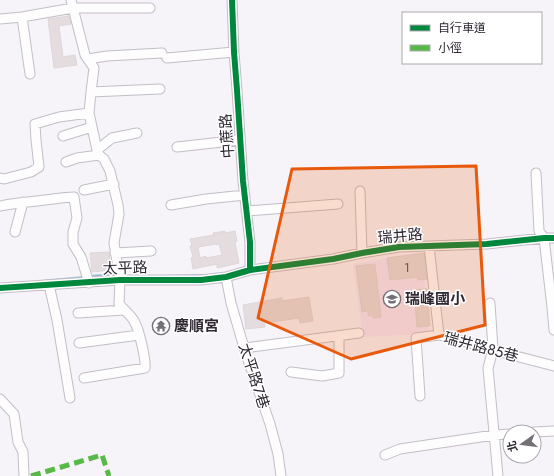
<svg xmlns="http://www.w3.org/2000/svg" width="554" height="476" font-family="Jost,'Noto Sans TC',sans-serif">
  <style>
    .built { fill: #f4e8fb }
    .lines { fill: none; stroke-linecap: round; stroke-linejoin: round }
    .stream { stroke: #9abed5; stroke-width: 2 }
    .building { fill: #e4dcde; stroke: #dfd6d9; fill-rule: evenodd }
    .minor-casing { stroke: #c3bec6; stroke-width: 11 }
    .minor { stroke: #fefdfe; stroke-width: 9 }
    .quiet { stroke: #58b947; stroke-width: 5; stroke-dasharray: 10 5; stroke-linecap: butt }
    .cycleway-casing { stroke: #fff; stroke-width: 8 }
    .cycleway { stroke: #00873e; stroke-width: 6 }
    .marked { fill: #e8590c; fill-opacity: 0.2; stroke: #e8590c; stroke-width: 3; stroke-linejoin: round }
    .labels { text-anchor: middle; stroke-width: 3; stroke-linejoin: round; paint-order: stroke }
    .number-label { font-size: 13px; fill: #5e5760 }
    .street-label { font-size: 15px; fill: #2f2833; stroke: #fff }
    .poi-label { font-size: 15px; font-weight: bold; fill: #2f2833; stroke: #fff; text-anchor: start }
  </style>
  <rect width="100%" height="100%" fill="#f6f3f9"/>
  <path class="built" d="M 422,252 L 429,334 L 363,337 L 353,264 Z"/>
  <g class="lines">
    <path class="stream" d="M 89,276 L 103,275 L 116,275
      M 161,276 L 204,275
      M 41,281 L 84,277"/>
  </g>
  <path class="building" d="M 69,16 L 71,24 L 59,26 L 63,57 L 75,55 L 77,65 L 54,68 L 48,19 Z
    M 225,231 L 225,233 L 235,231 L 237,241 L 235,242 L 239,263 L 217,268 L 217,264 L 193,269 L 191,258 L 193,257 L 190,246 L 192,245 L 190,239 L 214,235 L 213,233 ZM 216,244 L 216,245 L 219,244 L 222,255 L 206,258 L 206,256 L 200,258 L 198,247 Z
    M 109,252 L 111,270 L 92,272 L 90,253 Z
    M 424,253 L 427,279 L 418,280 L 417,277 L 390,280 L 387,258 Z
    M 375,264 L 381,317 L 373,318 L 373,315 L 368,316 L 368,311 L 362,312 L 356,266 Z
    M 421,289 L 427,289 L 430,326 L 417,327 L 414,290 Z
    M 309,297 L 313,321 L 300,323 L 299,318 L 264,323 L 265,327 L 246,329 L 243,305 L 282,298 L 282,301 Z"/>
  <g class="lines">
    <defs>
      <path id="minor" d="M 71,0 L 85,55 L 94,68 L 91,92 L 89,113 L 97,150 L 99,155 L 104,159 L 110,171 L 118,205 L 119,214 L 114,243 L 120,280 L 119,304 C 124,310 131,315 134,321 C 139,329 146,359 145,368 L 84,378
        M 232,0 L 234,52 L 237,90 L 243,181 L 250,242 L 250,270
        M 22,17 L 30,74
        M 0,19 L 22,17 L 73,8 L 150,8
        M 167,58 L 234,52
        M 88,59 L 107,56 L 162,53
        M 91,92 L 160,89
        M 63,136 L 92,127
        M 177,147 L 240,140
        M 97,150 L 112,138 L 137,133
        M 66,162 L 77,158 L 99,155
        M 536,173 L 539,231 L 544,238 L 552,307 L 554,330
        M 0,178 L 4,179 L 31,172 L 39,167 L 36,140 L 35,124 L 59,117 L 89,113
        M 84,190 L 114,184
        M 360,191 L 362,253
        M 171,205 L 206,199 L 245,195
        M 0,206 C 15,203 30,202 45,200 C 55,199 64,197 74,197 L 77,218 L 73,232 L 73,244 L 81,257 L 89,283
        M 246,211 L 338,204
        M 15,232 L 23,202
        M 429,246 L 439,335
        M 115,253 L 151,251
        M 226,277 L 231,303 L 245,351 L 270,424 L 278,454 L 281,476
        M 49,285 L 57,320 L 70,398
        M 0,288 L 120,280 L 201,280 L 226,277 L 250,270 L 333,259 L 362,253 L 399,247 L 487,244 L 544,238 L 554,238
        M 490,303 L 493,349 L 488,368 L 498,476
        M 78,313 L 124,310
        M 79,343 L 139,335
        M 245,348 L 359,333
        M 291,372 L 322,376 L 339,373 L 339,336
        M 420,396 L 416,338 L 439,335 L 493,349 L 504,353 L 554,366
        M 0,399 L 14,414 L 18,442 L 23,452 L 24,476
        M 534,432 L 554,431
        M 385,455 L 400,449 L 494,435 L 510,434"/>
    </defs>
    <use href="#minor" class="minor-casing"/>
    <use href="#minor" class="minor"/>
    <path class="quiet" d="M 31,476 L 102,455 L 109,476"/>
    <defs>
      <path id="cycleway" d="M 232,0 L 234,52 L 237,90 L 243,181 L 250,242 L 250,270
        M 0,288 L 120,280 L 201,280 L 226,277 L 250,270 L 333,259 L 362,253 L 399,247 L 487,244 L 544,238 L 554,238"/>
    </defs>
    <use href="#cycleway" class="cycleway-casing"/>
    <use href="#cycleway" class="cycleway"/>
  </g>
  <path class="marked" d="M 476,166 L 485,325 L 351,359 L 258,318 L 292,169 Z"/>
  <defs>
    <symbol id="school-ring" viewBox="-11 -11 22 22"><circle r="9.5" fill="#fff" stroke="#756f78" stroke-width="1.5"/><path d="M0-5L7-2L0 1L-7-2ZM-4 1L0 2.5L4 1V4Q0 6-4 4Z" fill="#756f78"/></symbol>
    <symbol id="temple-ring" viewBox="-11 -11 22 22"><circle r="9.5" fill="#fff" stroke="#756f78" stroke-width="1.5"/><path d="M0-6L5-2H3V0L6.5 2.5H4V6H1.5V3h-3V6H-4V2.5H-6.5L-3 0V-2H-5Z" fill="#756f78"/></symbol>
  </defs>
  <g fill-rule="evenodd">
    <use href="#school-ring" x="382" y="289" width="20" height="20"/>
    <use href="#temple-ring" x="151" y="316" width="20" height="20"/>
  </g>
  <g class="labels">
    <g class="number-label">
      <text x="407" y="272">1</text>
    </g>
    <g class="street-label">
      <text transform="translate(227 136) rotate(-94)" y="5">中蔗路</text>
      <text transform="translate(400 236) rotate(-5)" y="5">瑞井路</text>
      <text transform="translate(125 268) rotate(-2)" y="5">太平路</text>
      <text transform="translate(481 347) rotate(15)" y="5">瑞井路85巷</text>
      <text transform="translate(254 376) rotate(72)" y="5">太平路7巷</text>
    </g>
    <g class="poi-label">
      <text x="405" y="304">瑞峰國小</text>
      <text x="174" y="331">慶順宮</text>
    </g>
  </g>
  <rect x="402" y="12" width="140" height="52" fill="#ffffff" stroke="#aca9ad"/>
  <rect x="410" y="25" width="20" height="6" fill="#00873e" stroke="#aca9ad"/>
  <text x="438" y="32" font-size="12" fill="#2f2833">自行車道</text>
  <rect x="410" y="45" width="20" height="6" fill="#58b947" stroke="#aca9ad"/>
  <text x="438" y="52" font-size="12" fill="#2f2833">小徑</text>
  <g transform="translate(522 444) rotate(256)"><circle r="19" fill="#ffffff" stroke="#aca9ad"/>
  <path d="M0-3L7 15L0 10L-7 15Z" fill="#756f78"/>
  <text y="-6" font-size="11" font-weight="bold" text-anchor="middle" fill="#2f2833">北</text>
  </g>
</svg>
